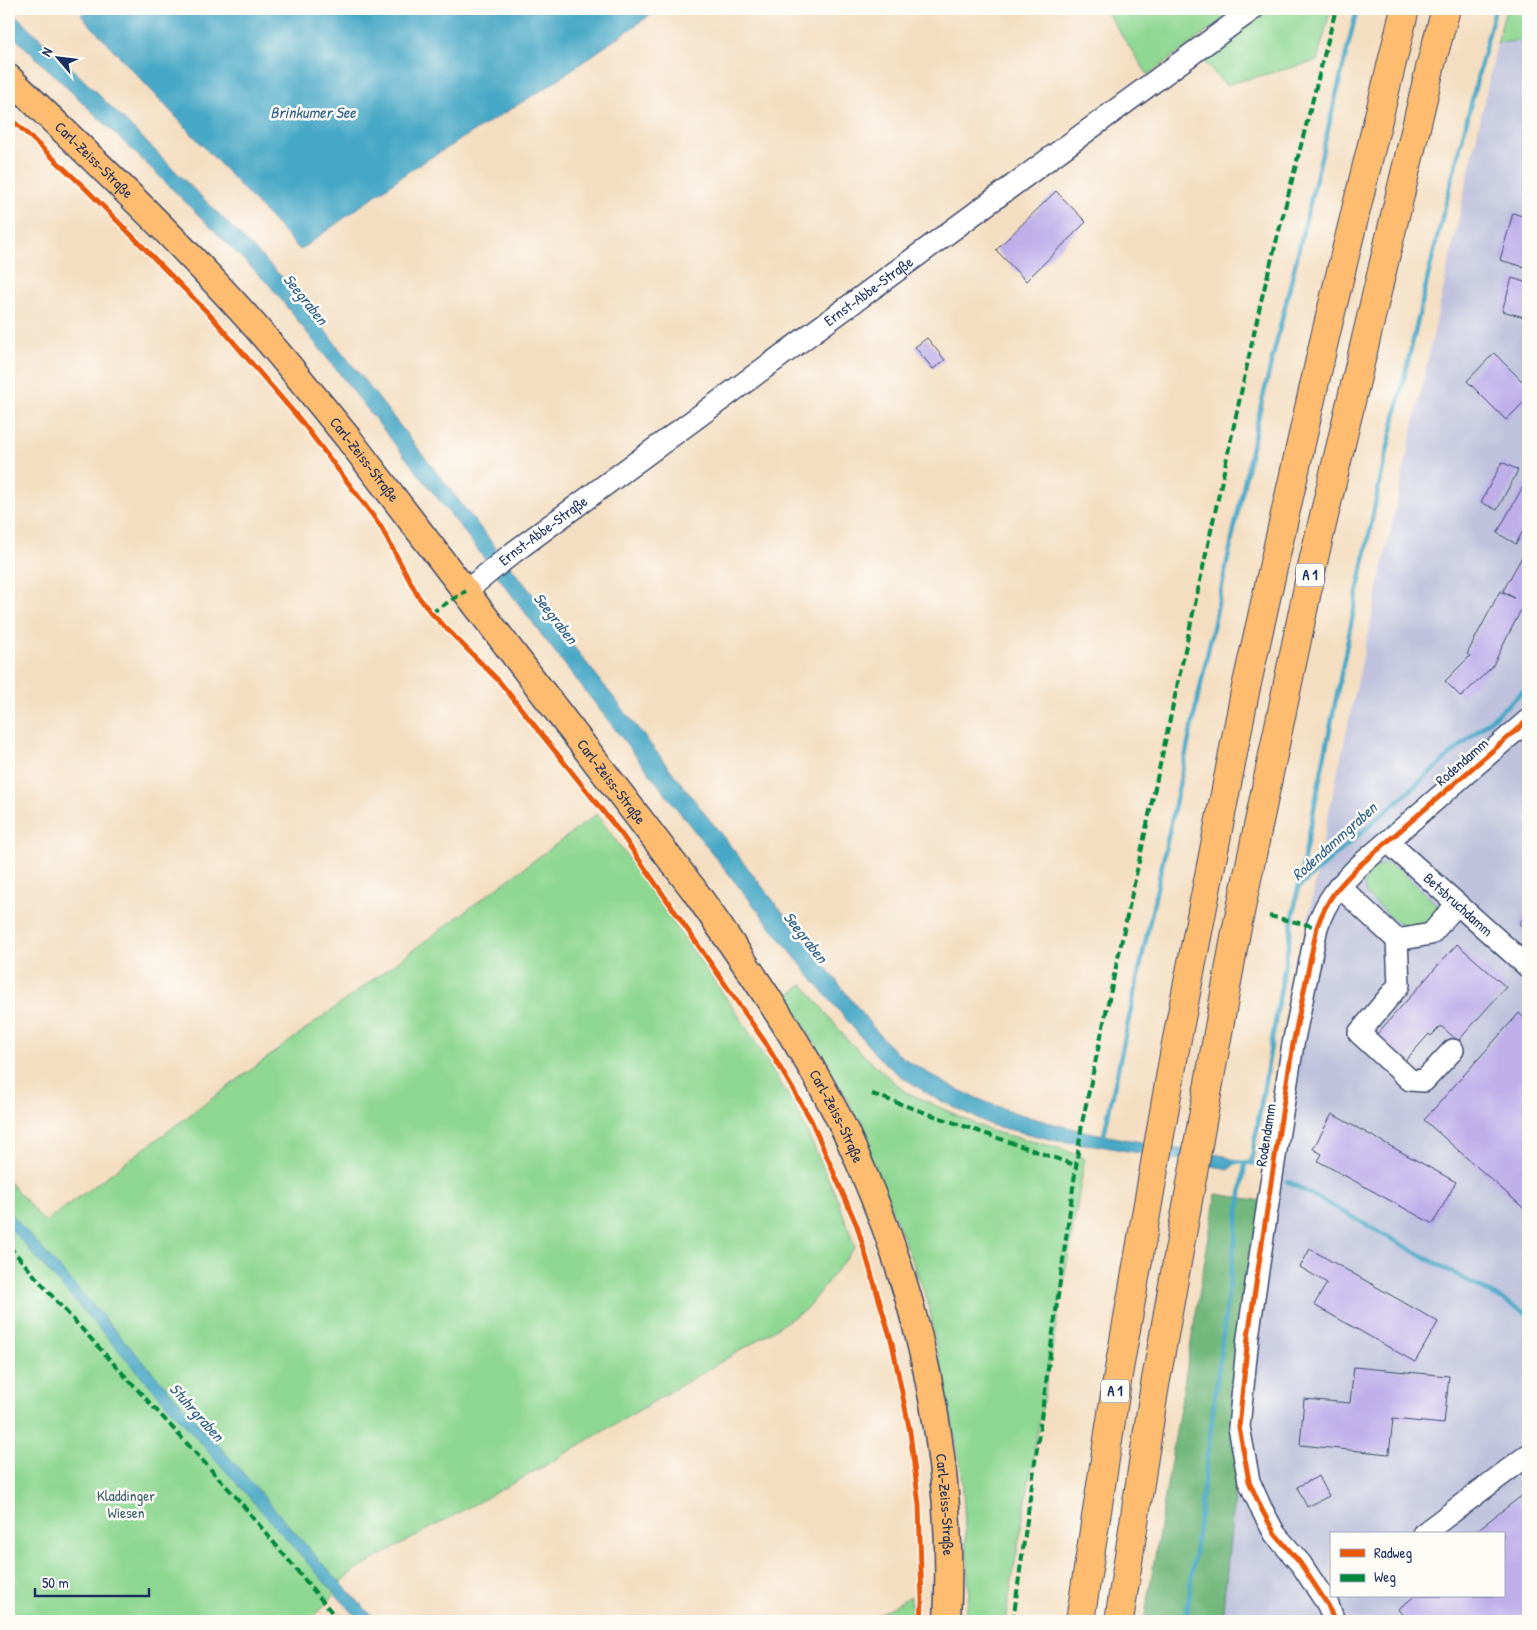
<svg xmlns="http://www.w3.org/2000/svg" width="1537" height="1630" font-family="'Patrick Hand',sans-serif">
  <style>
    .industrial { fill: #c0c2dd; fill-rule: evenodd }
    .green { fill: #8ed792; stroke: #548378 }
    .forest { fill: #72b87c; stroke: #46746d }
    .water { fill: #46a7c6; stroke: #306b92 }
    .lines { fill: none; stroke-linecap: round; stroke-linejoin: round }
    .stream { stroke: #46a7c6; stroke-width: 4.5 }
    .building { fill: #beafea }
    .minor-casing { stroke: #3c496d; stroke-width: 24 }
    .major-casing { stroke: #3c496d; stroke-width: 29 }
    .highway-casing { stroke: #3c496d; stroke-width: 30 }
    .minor { stroke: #fff; stroke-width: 21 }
    .major { stroke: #fdbc6f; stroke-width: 26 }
    .highway { stroke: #fdbc6f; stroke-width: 28 }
    .quiet { stroke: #00873e; stroke-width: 4; stroke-dasharray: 8 4; stroke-linecap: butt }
    .cycleway-casing { stroke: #fdfcf7; stroke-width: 8 }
    .cycleway { stroke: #e8590c; stroke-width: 5 }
    .labels { text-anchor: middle; stroke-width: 5; stroke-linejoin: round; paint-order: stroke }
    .shield { fill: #fdfcf7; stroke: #5f6c8c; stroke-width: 1 }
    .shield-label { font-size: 14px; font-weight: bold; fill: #1b2f5e }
    .street-label { font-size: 15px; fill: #1b2f5e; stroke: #fdfcf7 }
    .park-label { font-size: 15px; fill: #3e616e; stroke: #fdfcf7 }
    .water-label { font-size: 16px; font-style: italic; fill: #2c5f88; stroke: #fdfcf7 }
  </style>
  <rect width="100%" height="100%" fill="#fdfcf7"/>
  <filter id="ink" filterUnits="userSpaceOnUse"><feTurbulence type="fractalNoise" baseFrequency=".02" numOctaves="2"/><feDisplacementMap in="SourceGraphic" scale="10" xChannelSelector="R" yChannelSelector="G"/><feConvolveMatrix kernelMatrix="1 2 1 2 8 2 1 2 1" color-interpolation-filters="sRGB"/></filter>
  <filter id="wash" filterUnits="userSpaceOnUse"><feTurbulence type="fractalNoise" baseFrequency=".0096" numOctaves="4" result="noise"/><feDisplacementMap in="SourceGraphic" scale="20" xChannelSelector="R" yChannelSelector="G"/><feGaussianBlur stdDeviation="1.12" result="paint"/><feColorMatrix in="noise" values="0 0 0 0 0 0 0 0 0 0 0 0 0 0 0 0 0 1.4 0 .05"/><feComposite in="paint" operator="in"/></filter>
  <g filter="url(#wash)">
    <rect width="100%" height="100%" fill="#f4dec1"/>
    <path class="industrial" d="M 1528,40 L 1528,1621 L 1213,1621 L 1305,937 L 1327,821 L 1497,43 ZM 1331,1534 L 1503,1534 L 1503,1596 L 1331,1596 Z"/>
    <path class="green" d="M 1104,9 L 1238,9 L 1148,75 Z
      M 1259,9 L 1331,9 L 1317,61 L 1225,85 L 1197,54 Z
      M 1506,9 L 1528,9 L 1528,40 L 1497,43 Z
      M 597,814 L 739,1016 L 798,1112 L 837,1198 L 855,1247 L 806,1309 L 758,1340 L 546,1465 L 387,1552 L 348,1575 L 329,1601 L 311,1618 L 314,1621 L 9,1621 L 9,1182 L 45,1222 Z
      M 1386,864 L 1399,869 L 1440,908 L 1427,923 L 1401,926 L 1366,894 L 1364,885 L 1370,872 L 1380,865 Z
      M 803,984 L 849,1042 L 904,1091 L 991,1131 L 1063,1149 L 1085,1159 L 1005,1621 L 965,1621 L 969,1593 L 962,1473 L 927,1299 L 850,1104 L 796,1011 L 789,995 Z
      M 911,1596 L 911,1621 L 867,1621 Z"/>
    <path class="forest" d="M 1216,1194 L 1263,1201 L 1222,1621 L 1144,1621 Z"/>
    <path class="water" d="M 9,9 L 89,85 L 287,282 L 872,1026 C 880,1035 889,1046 898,1054 C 905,1059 913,1064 920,1068 C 1010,1127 1123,1138 1225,1156 L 1238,1162 L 1229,1169 L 1094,1145 L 1058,1141 L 991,1125 L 935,1098 L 899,1075 L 877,1056 L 813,980 L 681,814 L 551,647 L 465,533 L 271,287 L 152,169 L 9,32 Z
      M 89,9 L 659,9 L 547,87 L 412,169 L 300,250 L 81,15 Z
      M 9,1212 L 237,1466 L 318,1559 L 377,1621 L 361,1621 L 338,1597 L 9,1227 Z"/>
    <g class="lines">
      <path class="stream" d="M 1298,888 L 1379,485 L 1438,234 L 1495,9
        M 1103,1139 L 1259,414 L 1357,9
        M 1234,1162 L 1263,1164
        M 1251,1163 L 1298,888 L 1528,687
        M 1287,1181 L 1528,1314
        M 1186,1621 L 1245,1163"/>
    </g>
    <g id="blocks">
      <path class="building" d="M 1056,191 L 1086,222 L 1026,281 L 996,250 Z
        M 1513,213 L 1528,218 L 1528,268 L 1500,260 Z
        M 1512,278 L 1528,283 L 1528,318 L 1502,311 Z
        M 927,338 L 945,360 L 933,369 L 915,347 Z
        M 1494,353 L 1528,387 L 1528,398 L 1506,420 L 1467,381 Z
        M 1502,462 L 1518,470 L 1497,510 L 1481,502 Z
        M 1525,483 L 1528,485 L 1528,521 L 1516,544 L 1497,533 Z
        M 1528,546 L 1528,599 L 1527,598 L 1492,667 L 1461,697 L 1445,681 L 1470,656 L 1467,654 L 1500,591 L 1514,598 L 1503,591 Z
        M 1528,913 L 1528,932 L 1519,924 Z
        M 1457,944 L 1506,987 L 1458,1041 L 1441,1026 L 1431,1036 L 1429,1034 L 1405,1061 L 1376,1035 Z
        M 1519,1013 L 1528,1021 L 1528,1212 L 1424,1120 Z
        M 1332,1114 L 1456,1182 L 1433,1224 L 1318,1161 L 1322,1154 L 1313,1149 Z
        M 1310,1249 L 1438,1322 L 1415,1362 L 1314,1305 L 1327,1283 L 1300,1267 Z
        M 1354,1367 L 1449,1376 L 1444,1424 L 1393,1419 L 1389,1454 L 1300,1445 L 1304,1399 L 1350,1403 Z
        M 1319,1476 L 1329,1496 L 1307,1507 L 1297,1487 Z
        M 1528,1491 L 1528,1621 L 1407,1621 L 1398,1609 L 1415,1596 L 1503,1596 L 1503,1534 L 1472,1534 Z"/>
    </g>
  </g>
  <g filter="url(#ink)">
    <use href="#blocks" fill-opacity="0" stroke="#3c496d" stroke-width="1"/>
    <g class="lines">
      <defs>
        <g id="minor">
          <path id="s1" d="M 466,591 L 514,552 L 1253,9"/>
          <path id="s2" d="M 1388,842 L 1528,967"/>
          <path d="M 1339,886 L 1397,940 L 1431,934 L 1457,904"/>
          <path d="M 1397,940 L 1399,985 L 1359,1033 L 1410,1080 L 1424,1081 L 1453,1050"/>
          <path d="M 1423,1534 L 1528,1455"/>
          <path d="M 1334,1621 L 1328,1605 L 1301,1564 L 1275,1534 L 1261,1508 L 1249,1481 L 1239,1427 L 1248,1337 L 1274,1163 L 1293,1044 L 1317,927 C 1327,898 1338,887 1359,866 L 1528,720"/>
        </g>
        <g id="major">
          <path id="s3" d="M 9,78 C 92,158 177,238 254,325 C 286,361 317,400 348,438 L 694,890 C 743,960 793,1031 833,1107 C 849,1136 861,1167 874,1198 C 927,1331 955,1477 947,1621"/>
        </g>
        <path id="highway" d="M 1080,1621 L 1118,1375 L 1175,1049 L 1245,692 L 1325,337 L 1405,9
          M 1119,1621 L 1154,1391 L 1236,932 L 1314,558 L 1431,64 L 1446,9"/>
      </defs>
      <use href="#minor" class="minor-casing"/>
      <use href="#major" class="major-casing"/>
      <use href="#highway" class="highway-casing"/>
      <use href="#minor" class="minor"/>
      <use href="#major" class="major"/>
      <use href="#highway" class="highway"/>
      <path class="quiet" d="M 431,613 L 466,591
        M 1269,916 L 1317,927
        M 872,1094 L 1075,1165
        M 9,1246 L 59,1304 L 236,1497 L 339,1621
        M 1013,1621 L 1082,1123 L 1261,301 L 1336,9"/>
      <defs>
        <path id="cycleway" d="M 9,117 L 84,187 L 212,317 L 302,422 L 380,525 L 418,596 L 431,613 L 499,681 L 622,835 L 765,1042 L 811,1120 L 857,1226 L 892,1343 L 910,1432 L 919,1505 L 922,1602 L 921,1621
          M 1334,1621 L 1328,1605 L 1301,1564 L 1275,1534 L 1261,1508 L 1249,1481 L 1239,1427 L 1248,1337 L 1274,1163 L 1293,1044 L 1317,927 C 1327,898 1338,887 1359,866 L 1528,720"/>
      </defs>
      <use href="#cycleway" class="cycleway-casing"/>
      <use href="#cycleway" class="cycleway"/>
    </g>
  </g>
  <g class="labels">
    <g class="shield">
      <rect x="1296" y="563.5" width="28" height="23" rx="4"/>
      <rect x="1101" y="1379.5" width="28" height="23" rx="4"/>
    </g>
    <g class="shield-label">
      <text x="1310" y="580">A 1</text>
      <text x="1115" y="1396">A 1</text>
    </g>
    <g class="street-label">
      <text dy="5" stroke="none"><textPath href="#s3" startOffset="118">Carl-Zeiss-Straße</textPath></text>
      <text dy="5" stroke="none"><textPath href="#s1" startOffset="502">Ernst-Abbe-Straße</textPath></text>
      <text dy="5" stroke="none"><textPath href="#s3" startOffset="522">Carl-Zeiss-Straße</textPath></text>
      <text dy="5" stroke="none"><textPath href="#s1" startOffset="98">Ernst-Abbe-Straße</textPath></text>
      <text transform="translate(1462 762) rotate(-41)" y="5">Rodendamm</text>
      <text dy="5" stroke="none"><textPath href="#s3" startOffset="928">Carl-Zeiss-Straße</textPath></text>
      <text dy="5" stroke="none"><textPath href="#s2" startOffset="94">Betsbruchdamm</textPath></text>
      <text dy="5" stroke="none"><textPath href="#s3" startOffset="1332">Carl-Zeiss-Straße</textPath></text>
      <text transform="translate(1266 1135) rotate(-81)" y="5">Rodendamm</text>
      <text dy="5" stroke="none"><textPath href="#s3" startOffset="1738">Carl-Zeiss-Straße</textPath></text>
    </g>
    <g class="park-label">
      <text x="126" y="1501">Kladdinger<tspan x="126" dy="17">Wiesen</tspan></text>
    </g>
    <g class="water-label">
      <text x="313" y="118">Brinkumer See</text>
      <text transform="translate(306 299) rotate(51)" y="6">Seegraben</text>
      <text transform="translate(556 618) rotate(52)" y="6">Seegraben</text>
      <text transform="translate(1334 841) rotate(-42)" y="6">Rodendammgraben</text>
      <text transform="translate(806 937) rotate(52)" y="6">Seegraben</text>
      <text transform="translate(197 1412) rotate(48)" y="6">Stuhrgraben</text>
    </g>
  </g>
  <rect width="1537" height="1630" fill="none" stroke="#fdfcf7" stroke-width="30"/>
  <rect x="1330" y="1532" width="175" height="65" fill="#fdfcf7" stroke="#a3aaba"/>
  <rect x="1340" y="1549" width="25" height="8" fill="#e8590c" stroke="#a3aaba"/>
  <text x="1374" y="1558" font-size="15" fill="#1b2f5e">Radweg</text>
  <rect x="1340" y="1574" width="25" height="8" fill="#00873e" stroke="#a3aaba"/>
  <text x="1374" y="1582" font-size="15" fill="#1b2f5e">Weg</text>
  <g transform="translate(58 58) rotate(298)" stroke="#fdfcf7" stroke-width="4" paint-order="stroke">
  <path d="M0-4L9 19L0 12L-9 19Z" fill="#1b2f5e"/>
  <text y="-8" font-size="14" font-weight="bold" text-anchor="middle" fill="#1b2f5e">N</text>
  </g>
  <path d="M35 1588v8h114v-8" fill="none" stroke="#1b2f5e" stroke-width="2.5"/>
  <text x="42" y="1588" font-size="15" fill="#1b2f5e" stroke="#fdfcf7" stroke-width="4" paint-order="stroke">50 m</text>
</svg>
